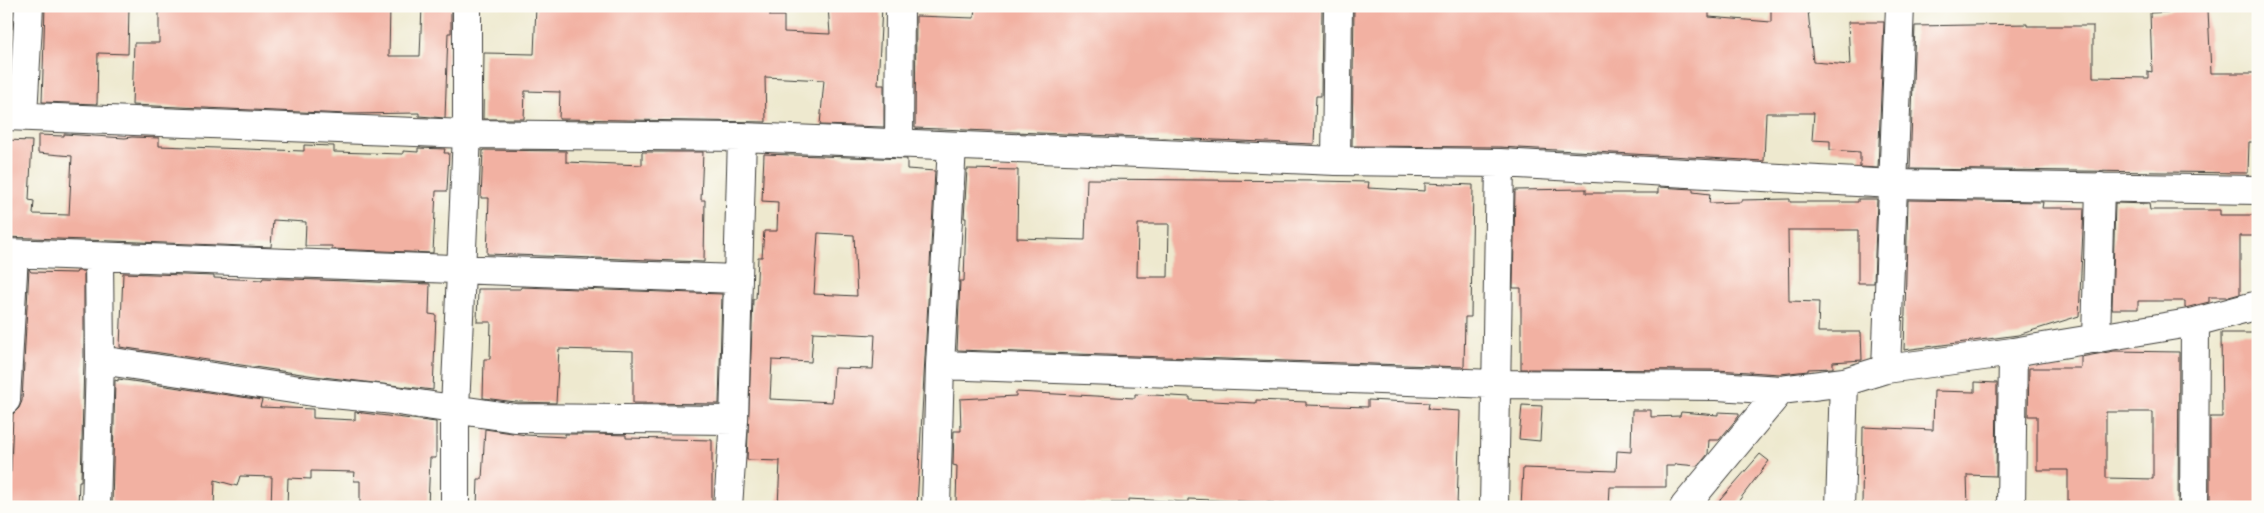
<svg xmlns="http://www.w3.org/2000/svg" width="2264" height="513" font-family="'Architects Daughter',sans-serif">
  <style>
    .building { fill: #f2b1a2; fill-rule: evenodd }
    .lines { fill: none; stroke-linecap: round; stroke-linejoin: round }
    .minor-casing { stroke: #3c3b37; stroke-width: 30 }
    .minor { stroke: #fff; stroke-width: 28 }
  </style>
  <rect width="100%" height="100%" fill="#fdfcf7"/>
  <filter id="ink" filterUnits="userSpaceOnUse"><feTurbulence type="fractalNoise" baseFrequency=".02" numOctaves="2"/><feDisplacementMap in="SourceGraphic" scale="10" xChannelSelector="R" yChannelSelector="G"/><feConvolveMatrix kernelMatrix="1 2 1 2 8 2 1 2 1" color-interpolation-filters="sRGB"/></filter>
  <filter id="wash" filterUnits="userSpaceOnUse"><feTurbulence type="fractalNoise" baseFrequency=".0096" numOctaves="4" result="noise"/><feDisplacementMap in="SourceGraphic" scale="20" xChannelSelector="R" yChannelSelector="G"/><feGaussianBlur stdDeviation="1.12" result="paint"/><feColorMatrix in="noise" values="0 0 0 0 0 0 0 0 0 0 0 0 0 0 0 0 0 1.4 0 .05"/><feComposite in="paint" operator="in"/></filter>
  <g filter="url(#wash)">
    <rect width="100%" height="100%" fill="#eee9cf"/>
    <g id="blocks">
      <path class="building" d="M 6,6 L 13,6 L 12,29 L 6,29 Z
        M 45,6 L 129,6 L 128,54 L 98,53 L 97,104 L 42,102 Z
        M 159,6 L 326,6 L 370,8 L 370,6 L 390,6 L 389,56 L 420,56 L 422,6 L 451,6 L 451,33 L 448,33 L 445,118 L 419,116 L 419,113 L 348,114 L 132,105 L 134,43 L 159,43 Z
        M 536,6 L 770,6 L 770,16 L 784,16 L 784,32 L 830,34 L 828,6 L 882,6 L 878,85 L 884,85 L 884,127 L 820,125 L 824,80 L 765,77 L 766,122 L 559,119 L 560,92 L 525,91 L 524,119 L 483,119 L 484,53 L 534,54 Z
        M 975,6 L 1310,6 L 1310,9 L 1322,9 L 1321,96 L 1316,96 L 1314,144 L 915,128 L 916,16 L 974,18 Z
        M 1423,6 L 1598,8 L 1598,6 L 1709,6 L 1709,17 L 1771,22 L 1771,9 L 1789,8 L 1789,11 L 1808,10 L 1813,62 L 1850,65 L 1848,22 L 1884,22 L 1878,168 L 1860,167 L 1860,152 L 1830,150 L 1830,141 L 1812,140 L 1814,113 L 1766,113 L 1764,161 L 1500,147 L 1352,146 L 1354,8 Z
        M 2208,10 L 2211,73 L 2258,73 L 2258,142 L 2249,142 L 2248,173 L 1910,169 L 1915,26 L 2027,24 L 2027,26 L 2093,26 L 2093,77 L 2148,78 L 2148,71 L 2152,72 L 2150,13 Z
        M 64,134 L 125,138 L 132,137 L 159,138 L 159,146 L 304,151 L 304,145 L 334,146 L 334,152 L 403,154 L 403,151 L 418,152 L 418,148 L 445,149 L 444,153 L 449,153 L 447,191 L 436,191 L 433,253 L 332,249 L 332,246 L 305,246 L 306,222 L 273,220 L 271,247 L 6,237 L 6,140 L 32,141 L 29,200 L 34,201 L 33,214 L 69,215 L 72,156 L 38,153 L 38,135 L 64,136 Z
        M 483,150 L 566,151 L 566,162 L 642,165 L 642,152 L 703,152 L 701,200 L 705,200 L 704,262 L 487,254 L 489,198 L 481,198 Z
        M 764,154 L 907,159 L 907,169 L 935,171 L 917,507 L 778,507 L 780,461 L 747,460 L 753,299 L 756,299 L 758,257 L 762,257 L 764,231 L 777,231 L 778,202 L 762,201 ZM 818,233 L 854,235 L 857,296 L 814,294 ZM 813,332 L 875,335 L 873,369 L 834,368 L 832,402 L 770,399 L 772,360 L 811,362 Z
        M 967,169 L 1018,170 L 1017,238 L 1085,240 L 1087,179 L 1316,181 L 1369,182 L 1368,188 L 1425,191 L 1425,183 L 1473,185 L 1471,317 L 1465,317 L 1464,367 L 957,350 L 960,281 L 964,281 L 966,218 L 964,218 ZM 1138,224 L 1169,224 L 1168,277 L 1137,277 Z
        M 1658,187 L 1693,189 L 1693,192 L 1710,194 L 1709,203 L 1741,202 L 1741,200 L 1790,199 L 1790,202 L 1858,202 L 1858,199 L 1877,199 L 1874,283 L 1858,283 L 1858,230 L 1788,230 L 1789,301 L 1819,302 L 1818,332 L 1861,332 L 1862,360 L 1833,362 L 1833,368 L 1808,369 L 1808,371 L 1780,374 L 1717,370 L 1521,369 L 1521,288 L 1513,288 L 1515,190 L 1586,189 L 1586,193 L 1658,193 Z
        M 1908,200 L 2043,202 L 2042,208 L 2084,208 L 2079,316 L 2018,335 L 1904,350 Z
        M 2115,203 L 2149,204 L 2150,210 L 2220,210 L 2220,215 L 2258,215 L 2258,236 L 2240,236 L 2240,294 L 2229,297 L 2209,297 L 2209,302 L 2185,308 L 2185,301 L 2138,301 L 2138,309 L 2112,309 Z
        M 29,269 L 31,272 L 76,273 L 77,271 L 84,271 L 84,360 L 81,481 L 79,481 L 78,507 L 6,505 L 7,472 L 11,472 L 13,414 L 19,408 L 22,401 Z
        M 123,273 L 214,276 L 214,278 L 262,280 L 263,278 L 430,284 L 429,314 L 436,315 L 433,390 L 315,376 L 120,347 Z
        M 521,287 L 722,294 L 719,404 L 633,403 L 633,351 L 559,349 L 556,403 L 516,402 L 483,398 L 484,359 L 490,359 L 491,322 L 477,322 L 478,289 L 521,289 Z
        M 2221,333 L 2258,333 L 2258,507 L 2210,507 L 2210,417 L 2222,417 Z
        M 2114,351 L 2179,352 L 2178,507 L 2068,506 L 2068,470 L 2037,470 L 2037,416 L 2028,416 L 2029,368 L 2081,368 L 2081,357 ZM 2106,412 L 2153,412 L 2153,479 L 2106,478 Z
        M 118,379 L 262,400 L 260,407 L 313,409 L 313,418 L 355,420 L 355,412 L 436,422 L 436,458 L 430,458 L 428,507 L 360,507 L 360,481 L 354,481 L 355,472 L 311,471 L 311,479 L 288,478 L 287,507 L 271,507 L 272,477 L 240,476 L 237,486 L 215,480 L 214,507 L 112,507 L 115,380 L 118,381 Z
        M 1975,382 L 1997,383 L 1996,476 L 1967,475 L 1968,507 L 1862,507 L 1863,427 L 1933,430 L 1934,391 L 1975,392 Z
        M 1016,392 L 1135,398 L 1135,394 L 1190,397 L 1190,400 L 1256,403 L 1256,400 L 1306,402 L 1306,405 L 1368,407 L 1368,400 L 1429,403 L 1428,409 L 1460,411 L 1457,507 L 1307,507 L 1307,504 L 1188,499 L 1188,502 L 1128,499 L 1128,503 L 1085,503 L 1085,507 L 1017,507 L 956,503 L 957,466 L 953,465 L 954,431 L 961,431 L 960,399 L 1016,396 Z
        M 1522,405 L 1542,406 L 1540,441 L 1519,439 Z
        M 1632,410 L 1651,410 L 1651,417 L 1680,416 L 1681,412 L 1718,415 L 1718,412 L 1739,413 L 1739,416 L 1719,440 L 1709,440 L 1708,454 L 1698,466 L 1675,464 L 1675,466 L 1666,466 L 1666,487 L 1610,487 L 1609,507 L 1521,507 L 1523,468 L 1616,471 L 1617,451 L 1631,452 Z
        M 485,429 L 526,435 L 565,437 L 565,434 L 595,434 L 626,435 L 626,438 L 712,440 L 712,506 L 477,507 L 478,479 L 482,479 Z
        M 1760,454 L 1769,461 L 1734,507 L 1714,507 Z"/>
    </g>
  </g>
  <g filter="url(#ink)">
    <use href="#blocks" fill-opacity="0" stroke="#3c3b37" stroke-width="1"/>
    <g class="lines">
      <defs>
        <path id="minor" d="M 23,115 L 29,6
          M 6,116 L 467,134 L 742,137 L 1336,161 L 1500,163 L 1894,184 L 2258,190
          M 899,144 L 900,6
          M 1336,161 L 1338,6
          M 6,253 L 737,279
          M 2096,339 L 2100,187
          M 100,360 L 313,392 L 384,399 L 515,418 L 734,420
          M 940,365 L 1495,384 L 1717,386 L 1781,390 L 1844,382 L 1886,369 L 2013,352 L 2195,322 L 2258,305
          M 1886,369 L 1900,6
          M 6,400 L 14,254
          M 96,507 L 100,360 L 99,257
          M 455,507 L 455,409 L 467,134 L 467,6
          M 728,507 L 734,420 L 742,137
          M 936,507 L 940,365 L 952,146
          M 1494,507 L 1500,163
          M 1684,507 L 1781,390
          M 1840,507 L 1844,382
          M 2011,507 L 2013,352
          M 2194,507 L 2195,322"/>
      </defs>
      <use href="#minor" class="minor-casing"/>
      <use href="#minor" class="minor"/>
    </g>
  </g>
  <rect width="2264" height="513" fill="none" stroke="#fdfcf7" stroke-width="25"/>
</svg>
